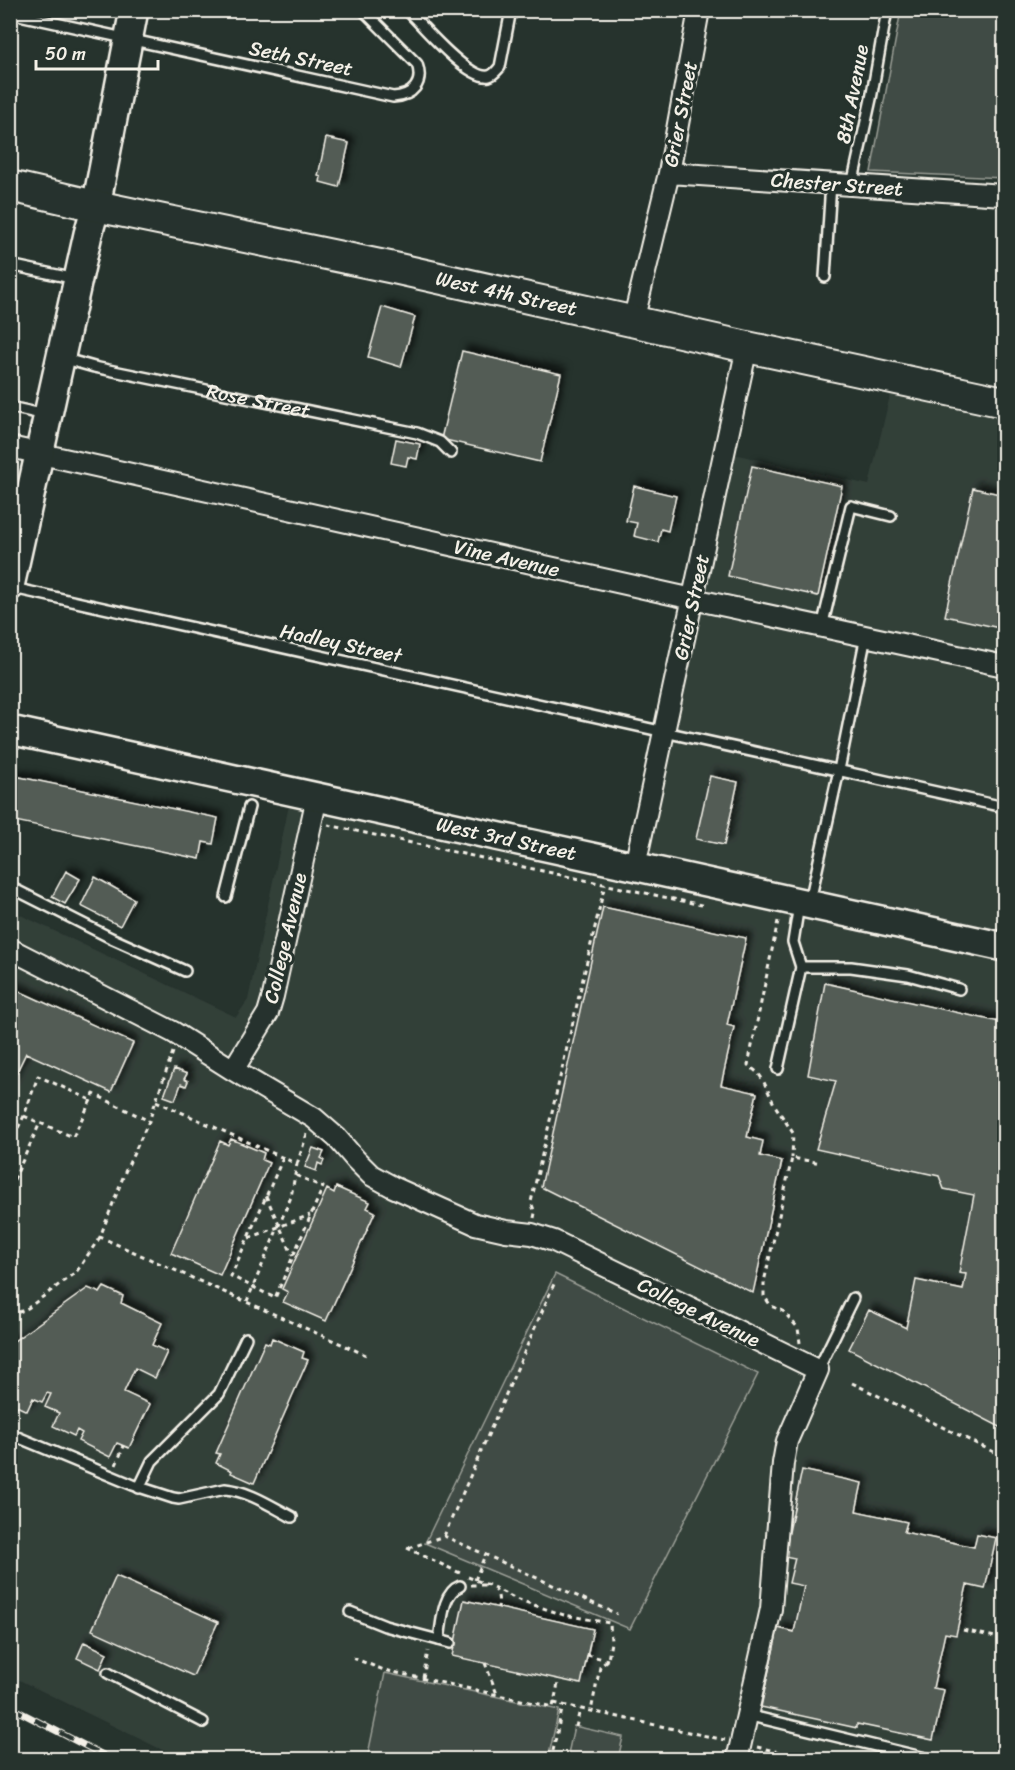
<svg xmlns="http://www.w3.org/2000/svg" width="1015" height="1770" font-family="Sriracha,sans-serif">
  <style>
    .built { fill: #333f39 }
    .green { fill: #414b45; stroke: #9a9e96; stroke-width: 1.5 }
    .building { fill: #525c55; stroke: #f4f1e8; stroke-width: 1.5; filter: url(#shadow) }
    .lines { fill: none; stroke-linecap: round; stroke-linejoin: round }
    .lane-casing { stroke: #f4f1e8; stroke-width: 14 }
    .street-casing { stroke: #f4f1e8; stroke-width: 24 }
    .secondary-casing { stroke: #f4f1e8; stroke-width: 32 }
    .primary-casing { stroke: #f4f1e8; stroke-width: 34 }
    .path { stroke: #f4f1e8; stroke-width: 3; stroke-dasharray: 4.5 4.5; stroke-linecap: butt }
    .lane { stroke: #26332d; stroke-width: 9 }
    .street { stroke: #26332d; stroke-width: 20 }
    .secondary { stroke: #26332d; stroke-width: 27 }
    .primary { stroke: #26332d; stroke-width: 30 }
    .rail-casing { stroke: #f4f1e8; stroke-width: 7 }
    .rail { stroke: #26332d; stroke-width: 4.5; stroke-dasharray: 14; stroke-linecap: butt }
    .labels { text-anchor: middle; stroke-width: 6; stroke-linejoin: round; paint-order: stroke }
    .street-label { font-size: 20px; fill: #f4f1e8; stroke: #26332d }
  </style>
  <defs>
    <filter id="shadow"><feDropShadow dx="5.5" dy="-5.5" stdDeviation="3" flood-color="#0009"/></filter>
  </defs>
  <rect width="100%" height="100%" fill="#26332d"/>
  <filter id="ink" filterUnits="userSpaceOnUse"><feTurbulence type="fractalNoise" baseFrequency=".0167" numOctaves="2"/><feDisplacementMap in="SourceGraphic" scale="12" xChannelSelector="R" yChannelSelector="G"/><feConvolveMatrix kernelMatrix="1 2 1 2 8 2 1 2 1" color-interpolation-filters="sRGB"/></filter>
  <g filter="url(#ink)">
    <path class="built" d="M 894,378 L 1004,402 L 1004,1759 L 181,1759 L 11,1676 L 10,910 L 236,1017 L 248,1000 L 292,791 L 635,866 L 725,452 L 869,485 Z"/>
    <path class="green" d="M 901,10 L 1004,11 L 1004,178 L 871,172 Z
      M 555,1274 L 758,1374 L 630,1629 L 425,1543 Z
      M 385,1673 L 559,1710 L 548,1759 L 367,1759 Z
      M 574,1726 L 623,1737 L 618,1759 L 567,1759 Z"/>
    <path class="building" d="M 326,138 L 349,143 L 339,187 L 320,182 L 321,177 L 318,176 Z
      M 382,307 L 415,317 L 401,367 L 368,357 Z
      M 462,351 L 561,374 L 540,462 L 441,439 Z
      M 396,439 L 420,444 L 417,459 L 408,457 L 406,466 L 391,463 Z
      M 752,466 L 842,486 L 818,596 L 728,576 Z
      M 634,486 L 676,496 L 668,531 L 661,529 L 658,542 L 634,536 L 637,523 L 626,521 Z
      M 973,488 L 1004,495 L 1004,629 L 945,616 Z
      M 10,775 L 218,818 L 213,844 L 203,842 L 200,859 L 10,820 Z
      M 710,776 L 738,782 L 724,845 L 696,839 Z
      M 66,871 L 80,879 L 65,904 L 52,897 Z
      M 95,877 L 134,899 L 120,926 L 81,906 Z
      M 603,907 L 746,938 L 727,1025 L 734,1027 L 721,1085 L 757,1093 L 747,1137 L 763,1141 L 760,1156 L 782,1161 L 753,1293 L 541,1187 Z
      M 825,983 L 1004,1023 L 1004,1429 L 849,1349 L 869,1310 L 906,1328 L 916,1280 L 963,1290 L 966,1274 L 959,1273 L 974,1195 L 944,1189 L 939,1176 L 816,1149 L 836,1081 L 808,1075 Z
      M 10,987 L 133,1043 L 111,1092 L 26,1053 L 10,1086 Z
      M 174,1069 L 187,1074 L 184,1079 L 188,1081 L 186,1086 L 181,1084 L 175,1100 L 164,1096 Z
      M 231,1139 L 264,1153 L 262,1160 L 269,1163 L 220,1275 L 171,1253 L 220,1141 L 228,1145 Z
      M 313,1148 L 324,1152 L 321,1158 L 324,1160 L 322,1165 L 318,1163 L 316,1171 L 305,1167 Z
      M 336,1187 L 370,1202 L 367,1208 L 375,1212 L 326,1321 L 283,1302 L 288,1292 L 282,1289 L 327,1189 L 334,1193 Z
      M 104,1287 L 123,1296 L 121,1303 L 162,1323 L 152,1345 L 167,1352 L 155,1378 L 135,1368 L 124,1392 L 150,1404 L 129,1448 L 117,1443 L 110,1457 L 78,1441 L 82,1433 L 77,1430 L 74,1436 L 53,1426 L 59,1413 L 45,1407 L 51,1394 L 47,1393 L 42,1402 L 33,1398 L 27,1411 L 10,1403 L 10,1340 L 14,1341 L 88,1288 L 100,1293 Z
      M 272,1338 L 304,1352 L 302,1358 L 308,1360 L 254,1483 L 231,1473 L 232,1471 L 216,1463 L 220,1454 L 216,1453 L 265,1342 L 270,1344 Z
      M 802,1470 L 862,1483 L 856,1511 L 907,1522 L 904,1532 L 974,1547 L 977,1534 L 996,1538 L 985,1589 L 967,1585 L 956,1635 L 945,1633 L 933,1688 L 944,1690 L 933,1740 L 857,1724 L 857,1728 L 761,1707 L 778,1628 L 794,1632 L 804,1586 L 789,1583 L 795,1558 L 784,1556 Z
      M 116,1576 L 218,1622 L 193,1676 L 92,1630 Z
      M 464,1600 L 593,1629 L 581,1684 L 452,1656 Z
      M 84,1642 L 107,1653 L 100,1669 L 77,1658 Z"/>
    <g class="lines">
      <defs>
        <g id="lane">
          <path d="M 407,10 C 422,25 468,80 489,76 C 494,75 497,70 500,67 L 511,10"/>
          <path d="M 10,13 L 393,97 C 413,96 424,83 417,64 L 363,10"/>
          <path d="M 852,185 L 871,99 L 887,10"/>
          <path d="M 10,265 L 76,279"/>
          <path d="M 825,277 L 831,183"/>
          <path id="s1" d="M 62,358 L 94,367 L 417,433 L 440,442 L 451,453"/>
          <path d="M 10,407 L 46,415"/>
          <path d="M 13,588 L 1004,807"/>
          <path d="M 822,627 L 851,506 L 891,516"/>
          <path d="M 10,887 L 111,938 L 185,971"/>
          <path d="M 226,897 L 249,807"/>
          <path d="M 810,901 L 839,770 L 866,636"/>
          <path d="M 801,967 L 851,967 L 908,975 L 959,989"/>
          <path d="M 778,1069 L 801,967 L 793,942 L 799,905"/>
          <path d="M 818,1370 L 853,1298"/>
          <path d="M 10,1434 L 133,1485 L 173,1498 L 179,1499 L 225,1489 C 249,1491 271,1506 292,1517"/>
          <path d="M 139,1488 L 152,1461 L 219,1394 L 246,1338"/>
          <path d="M 350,1612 L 385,1626 L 450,1643"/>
          <path d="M 439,1640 C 442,1623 442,1593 460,1586"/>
          <path d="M 108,1673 L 203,1722"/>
          <path d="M 747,1715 L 934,1760"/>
        </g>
        <path id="street" d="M 669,173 L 1004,195
          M 633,322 L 669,173 L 699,10
          M 10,447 L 693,599 L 1004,666
          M 317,797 L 273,996 L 268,1013 L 233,1070 L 314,1118 L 337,1138 L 356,1160 L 371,1175 L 393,1187 L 475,1224 L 506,1231 L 532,1234 L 554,1241 L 818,1370 L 787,1441 L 783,1463 L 771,1609 L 737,1760
          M 635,866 L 747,347
          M 10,949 L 173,1032 L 233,1070"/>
        <g id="secondary">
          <path d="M 10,586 L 88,234 L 96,206 L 134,10"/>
          <path id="s2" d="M 10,730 L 1004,947"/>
        </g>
        <g id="primary">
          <path id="s3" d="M 10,186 L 96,206 L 394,268 L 747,347 L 1004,402"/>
        </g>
      </defs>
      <use href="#lane" class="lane-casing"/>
      <use href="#street" class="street-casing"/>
      <use href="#secondary" class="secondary-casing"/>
      <use href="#primary" class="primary-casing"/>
      <path class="path" d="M 328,825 L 706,906
        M 778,921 L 748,1065 L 758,1073 L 763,1080 L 774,1104 L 793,1133 L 792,1158
        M 173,1052 L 149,1121 L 125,1172 L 100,1237 L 366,1355
        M 156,1101 L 297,1164 L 291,1197 L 247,1301
        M 24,1116 L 40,1123
        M 10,1144 L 24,1116 L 38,1076 L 91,1100
        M 283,1158 L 231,1276 L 275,1298 L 323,1187 L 295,1175
        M 297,1164 L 307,1134
        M 10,1188 L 40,1123 L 73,1137 L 94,1094 L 149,1121
        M 266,1196 L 293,1256
        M 534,1218 L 535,1213 L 531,1202 L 605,884
        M 249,1238 L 310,1215
        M 10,1316 L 28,1308 L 77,1271 L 100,1237
        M 800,1343 L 798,1328 L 783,1311 L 771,1306 L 764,1296 L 764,1282 L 792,1158 L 821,1163
        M 852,1383 L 1004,1457
        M 116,1465 L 124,1446
        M 444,1536 L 554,1284
        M 407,1548 L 460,1573
        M 409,1548 L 444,1536 L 617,1614
        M 468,1577 L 491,1586 L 516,1599 L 564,1615 L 610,1623 L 611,1642 L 608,1660 L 600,1667 L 591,1711
        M 475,1580 L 485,1555
        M 471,1585 L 485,1585
        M 494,1588 C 499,1594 499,1600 498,1608
        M 963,1630 L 1004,1639
        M 587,1655 L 608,1660
        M 353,1658 L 384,1670 L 553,1707 L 559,1679
        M 485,1663 L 497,1694
        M 423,1678 L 428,1651
        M 554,1703 L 725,1740
        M 576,1727 L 580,1709
        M 757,1747 L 814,1760
        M 368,1760 L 368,1759
        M 551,1760 L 563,1705
        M 996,1760 L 1004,1720"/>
      <use href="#lane" class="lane"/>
      <use href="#street" class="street"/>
      <use href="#secondary" class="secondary"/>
      <use href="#primary" class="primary"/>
      <defs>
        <path id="rail" d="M 10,1707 L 113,1760"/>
      </defs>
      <use href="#rail" class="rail-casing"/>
      <use href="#rail" class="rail"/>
    </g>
  </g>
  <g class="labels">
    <g class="street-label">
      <text transform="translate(301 58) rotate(12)" y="7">Seth Street</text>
      <text transform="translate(852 94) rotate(-79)" y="7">8th Avenue</text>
      <text transform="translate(680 114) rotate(-79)" y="7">Grier Street</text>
      <text transform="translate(837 184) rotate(4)" y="7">Chester Street</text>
      <text dy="7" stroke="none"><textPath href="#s3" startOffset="508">West 4th Street</textPath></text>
      <text dy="7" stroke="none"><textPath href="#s1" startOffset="201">Rose Street</textPath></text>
      <text transform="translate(507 558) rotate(13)" y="7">Vine Avenue</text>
      <text transform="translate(691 607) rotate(-78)" y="7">Grier Street</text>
      <text transform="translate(341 643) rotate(12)" y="7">Hadley Street</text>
      <text dy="7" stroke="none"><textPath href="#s2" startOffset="508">West 3rd Street</textPath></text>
      <text transform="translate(285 938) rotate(-77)" y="7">College Avenue</text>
      <text transform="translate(699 1312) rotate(26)" y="7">College Avenue</text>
    </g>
  </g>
  <rect width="1015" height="1770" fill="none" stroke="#26332d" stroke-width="36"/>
  <rect x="18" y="18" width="979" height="1734" fill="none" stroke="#f4f1e8" stroke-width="2" filter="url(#ink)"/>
  <path d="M36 60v9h122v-9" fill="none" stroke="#f4f1e8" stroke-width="3"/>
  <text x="45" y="60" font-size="18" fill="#f4f1e8" stroke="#26332d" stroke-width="4.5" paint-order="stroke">50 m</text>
</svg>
